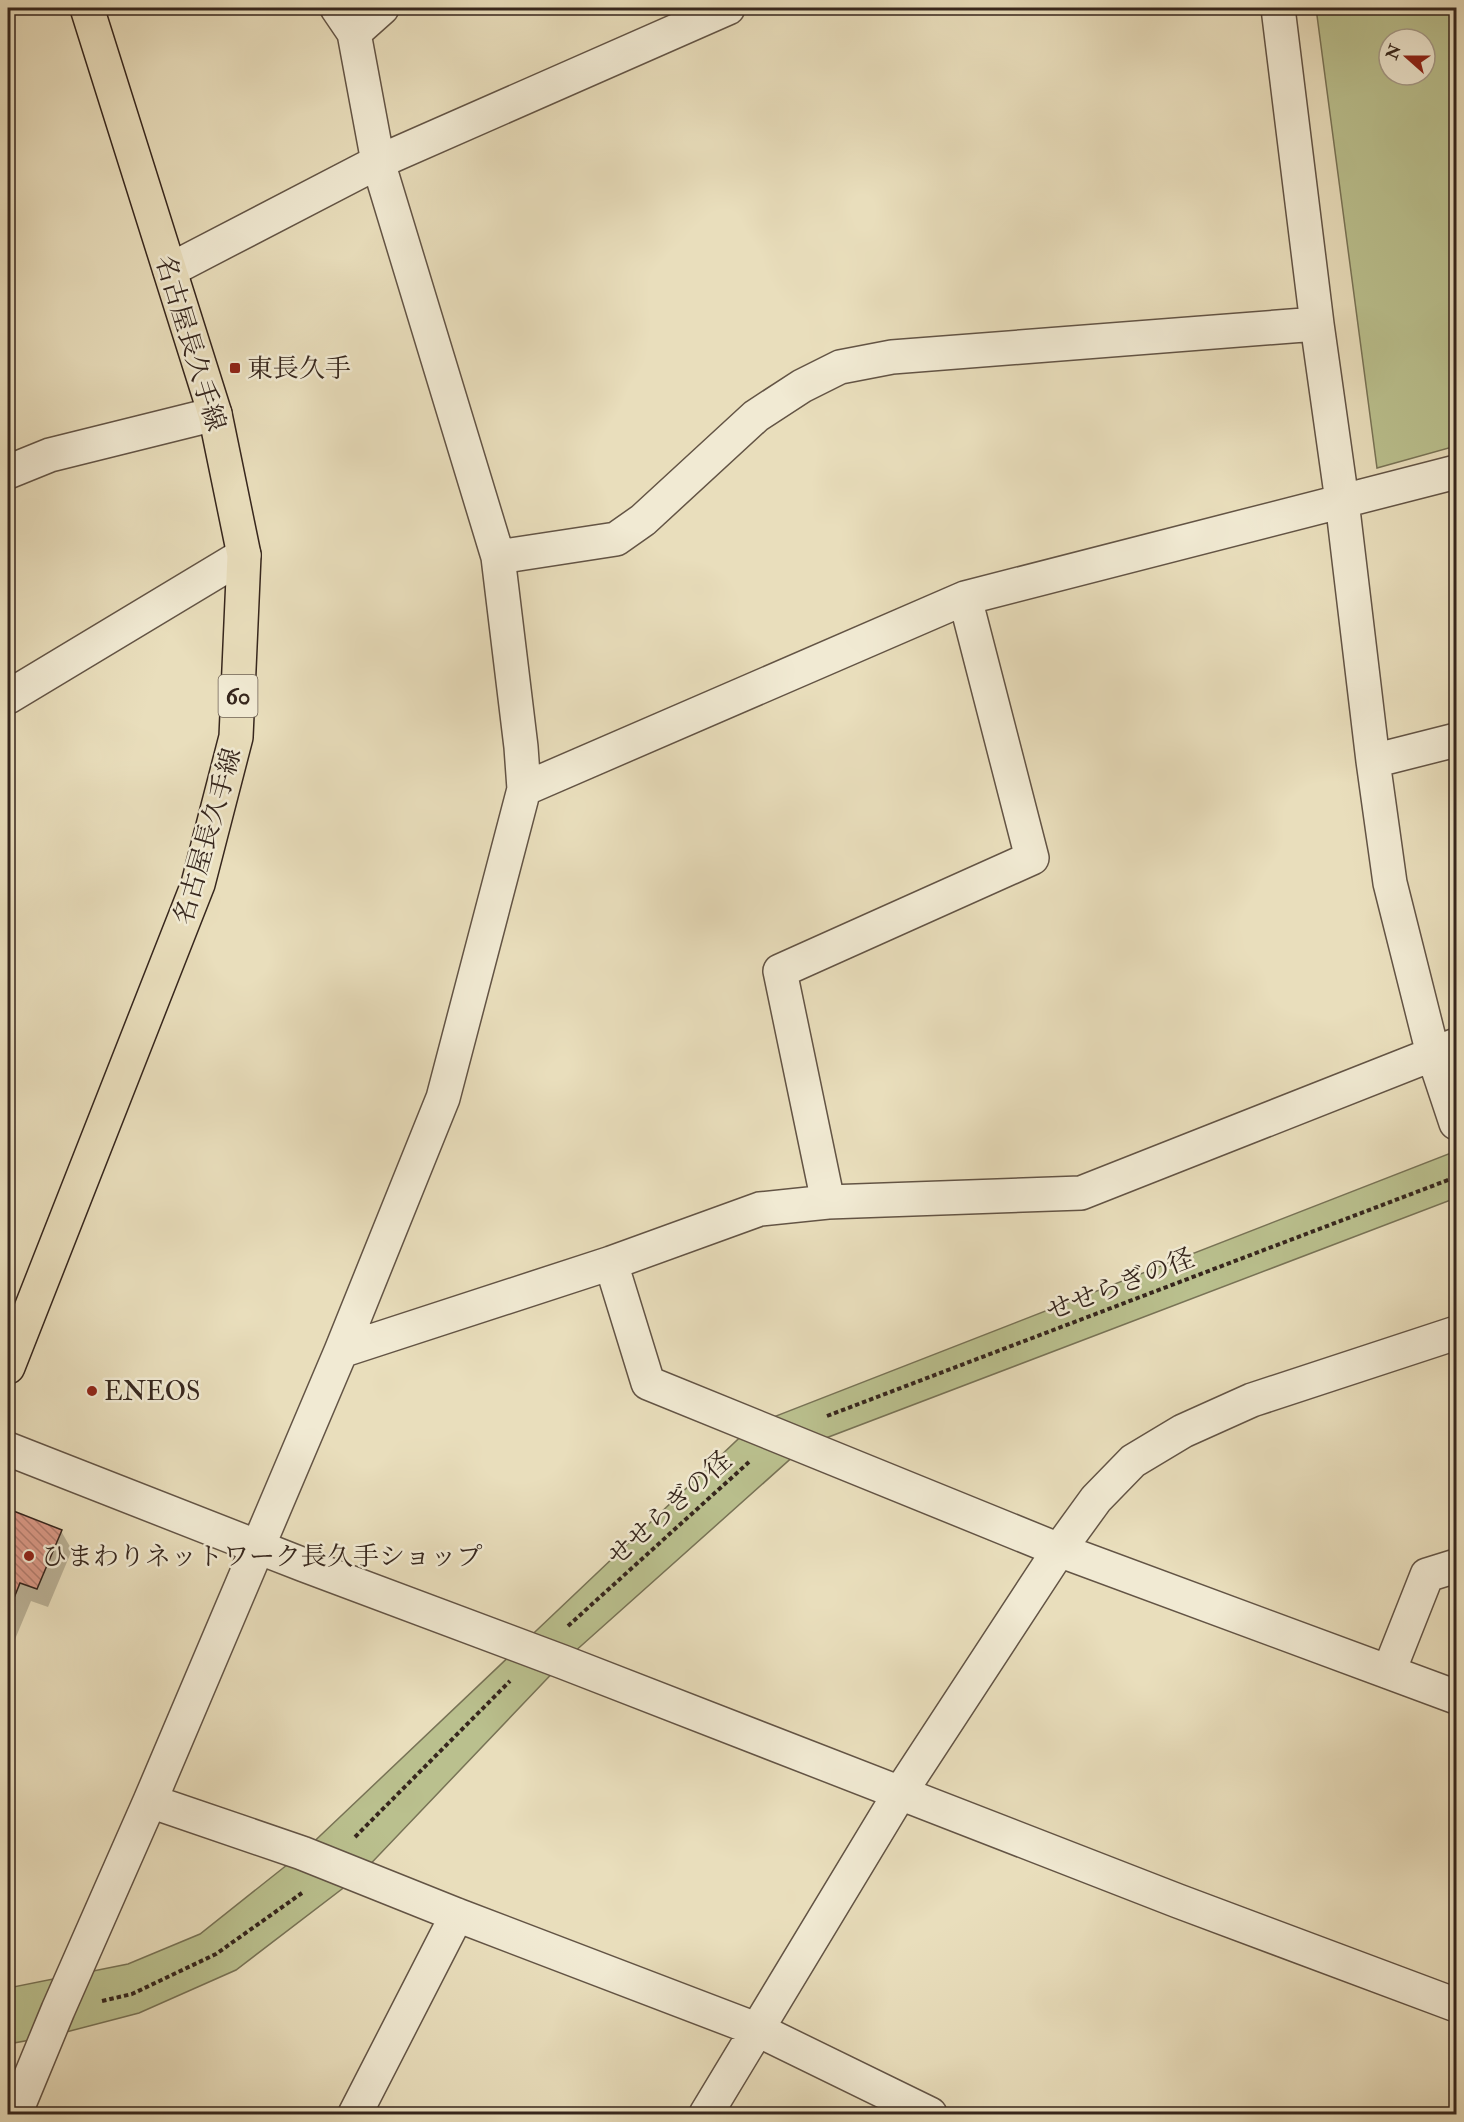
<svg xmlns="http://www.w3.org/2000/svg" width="1464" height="2122" font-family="'IM FELL Double Pica','Noto Serif JP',serif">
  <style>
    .green { fill: #bac08e; stroke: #787356; stroke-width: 1.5; fill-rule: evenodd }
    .shadow { fill: #0003 }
    .building { fill: url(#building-back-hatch); stroke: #36261d; stroke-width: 1.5 }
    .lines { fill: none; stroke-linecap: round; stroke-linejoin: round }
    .minor-casing { stroke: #635445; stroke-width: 36 }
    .major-casing { stroke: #36261d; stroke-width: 36 }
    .path { stroke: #36261d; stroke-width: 4; stroke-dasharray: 4.5 3; stroke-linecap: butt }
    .minor { stroke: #f1ead3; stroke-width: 33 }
    .major { stroke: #e9debc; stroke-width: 33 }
    .poi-dot { fill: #8f2418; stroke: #f1ead3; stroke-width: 2 }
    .labels { text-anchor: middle; stroke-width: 5; stroke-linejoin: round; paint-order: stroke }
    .shield { fill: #f1ead3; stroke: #6e6154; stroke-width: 1.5 }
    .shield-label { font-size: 24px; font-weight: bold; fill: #36261d }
    .street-label { font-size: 26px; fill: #36261d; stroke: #f1ead3 }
    .poi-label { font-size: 26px; fill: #36261d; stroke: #f1ead3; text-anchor: start }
  </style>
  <defs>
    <pattern id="building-back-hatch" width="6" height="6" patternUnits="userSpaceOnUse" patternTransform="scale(1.5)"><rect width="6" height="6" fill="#da9987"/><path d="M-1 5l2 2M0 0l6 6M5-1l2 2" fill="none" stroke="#b27d6e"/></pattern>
  </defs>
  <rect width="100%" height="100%" fill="#e9debc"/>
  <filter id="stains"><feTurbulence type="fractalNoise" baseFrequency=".00333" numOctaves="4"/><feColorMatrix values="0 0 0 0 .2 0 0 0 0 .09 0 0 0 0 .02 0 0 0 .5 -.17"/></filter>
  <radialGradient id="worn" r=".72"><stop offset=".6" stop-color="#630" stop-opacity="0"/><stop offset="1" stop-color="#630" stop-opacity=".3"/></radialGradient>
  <path class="green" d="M 1316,8 L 1456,8 L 1456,446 L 1377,468 ZM 1389,39 L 1425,39 L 1425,75 L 1389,75 Z
    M 1456,1151 L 1456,1198 L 805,1446 L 563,1662 L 359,1876 L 236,1970 L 139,2013 L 47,2037 L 8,2044 L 8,1988 L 128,1964 L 200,1934 L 302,1853 L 753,1425 Z"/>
  <path class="shadow" d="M 11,1512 L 61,1531 L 72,1550 L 48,1607 L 31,1601 L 8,1656 L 8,1513 Z"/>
  <path class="building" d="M 11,1510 L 62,1530 L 37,1589 L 20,1583 L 8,1613 L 8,1512 Z"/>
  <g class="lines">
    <defs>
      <path id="minor" d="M 1278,8 L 1317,324 L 1342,501 L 1373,761 L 1390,883 L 1433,1054 L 1456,1123
        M 354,33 L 382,8
        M 170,270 L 378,162 L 728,8
        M 8,472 L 50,455 L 215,414
        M 498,557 L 616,539 L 643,520 L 756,416 L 802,386 L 840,367 L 892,357 L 1317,324
        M 8,697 L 244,555
        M 1373,761 L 1456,740
        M 524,789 L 965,598 L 1456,472
        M 828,1202 L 780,971 L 1032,858 L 965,598
        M 611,1263 L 648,1383 L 1059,1550 L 1456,1697
        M 341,1351 L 611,1263 L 760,1209 L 828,1202 L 1081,1193 L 1456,1045
        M 8,1449 L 304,1565 L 563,1662 L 1178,1901 L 1456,2005
        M 1389,1671 L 1427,1575 L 1456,1566
        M 150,1801 L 302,1853 L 457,1915 L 758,2030 L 930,2114
        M 15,2114 L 58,2010 L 150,1801 L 341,1351 L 443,1098 L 524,789 L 521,747 L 498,557 L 378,162 L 354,33 L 337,8
        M 355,2114 L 457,1915
        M 706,2114 L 900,1793 L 1059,1550 L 1096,1499 L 1133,1461 L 1183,1431 L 1252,1400 L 1456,1333"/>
      <path id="major" d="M 8,1367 L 198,884 L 236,737 L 244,555 L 215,414 L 87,8"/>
    </defs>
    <use href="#minor" class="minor-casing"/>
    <use href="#major" class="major-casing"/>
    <path class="path" d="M 827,1416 L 1456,1177
      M 568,1626 L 749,1462
      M 355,1837 L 510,1681
      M 102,2001 L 132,1994 L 216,1954 L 302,1893"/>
    <use href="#minor" class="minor"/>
    <use href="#major" class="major"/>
  </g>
  <g class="poi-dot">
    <rect x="229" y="362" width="12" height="12" rx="3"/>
    <circle cx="92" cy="1391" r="6"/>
    <circle cx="29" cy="1556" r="6"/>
  </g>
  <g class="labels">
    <rect class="shield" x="218.5" y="675" width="39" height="42" rx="4.5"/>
    <g class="shield-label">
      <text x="238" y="704">60</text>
    </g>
    <g class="street-label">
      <text transform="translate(191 343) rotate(73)" y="9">名古屋長久手線</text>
      <text transform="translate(207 836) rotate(-74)" y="9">名古屋長久手線</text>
      <text transform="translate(1120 1284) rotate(-21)" y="9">せせらぎの径</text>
      <text transform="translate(669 1508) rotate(-42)" y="9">せせらぎの径</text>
    </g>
    <g class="poi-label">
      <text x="247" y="377">東長久手</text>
      <text x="104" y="1400">ENEOS</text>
      <text x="41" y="1565">ひまわりネットワーク長久手ショップ</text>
    </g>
  </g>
  <rect width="1464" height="2122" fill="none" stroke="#e9debc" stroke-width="30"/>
  <rect x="9" y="9" width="1446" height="2104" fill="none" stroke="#36261d" stroke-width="3"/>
  <rect x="15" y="15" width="1434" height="2092" fill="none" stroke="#36261d" stroke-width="1.5"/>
  <g transform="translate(1407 57) rotate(291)"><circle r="28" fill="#f1ead3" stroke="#a69c8a" stroke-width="1.5"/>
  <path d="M0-4.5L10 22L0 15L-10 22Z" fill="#8f2418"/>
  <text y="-9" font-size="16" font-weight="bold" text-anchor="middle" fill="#36261d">N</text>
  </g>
  <rect width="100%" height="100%" filter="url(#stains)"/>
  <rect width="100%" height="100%" fill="url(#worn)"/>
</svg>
